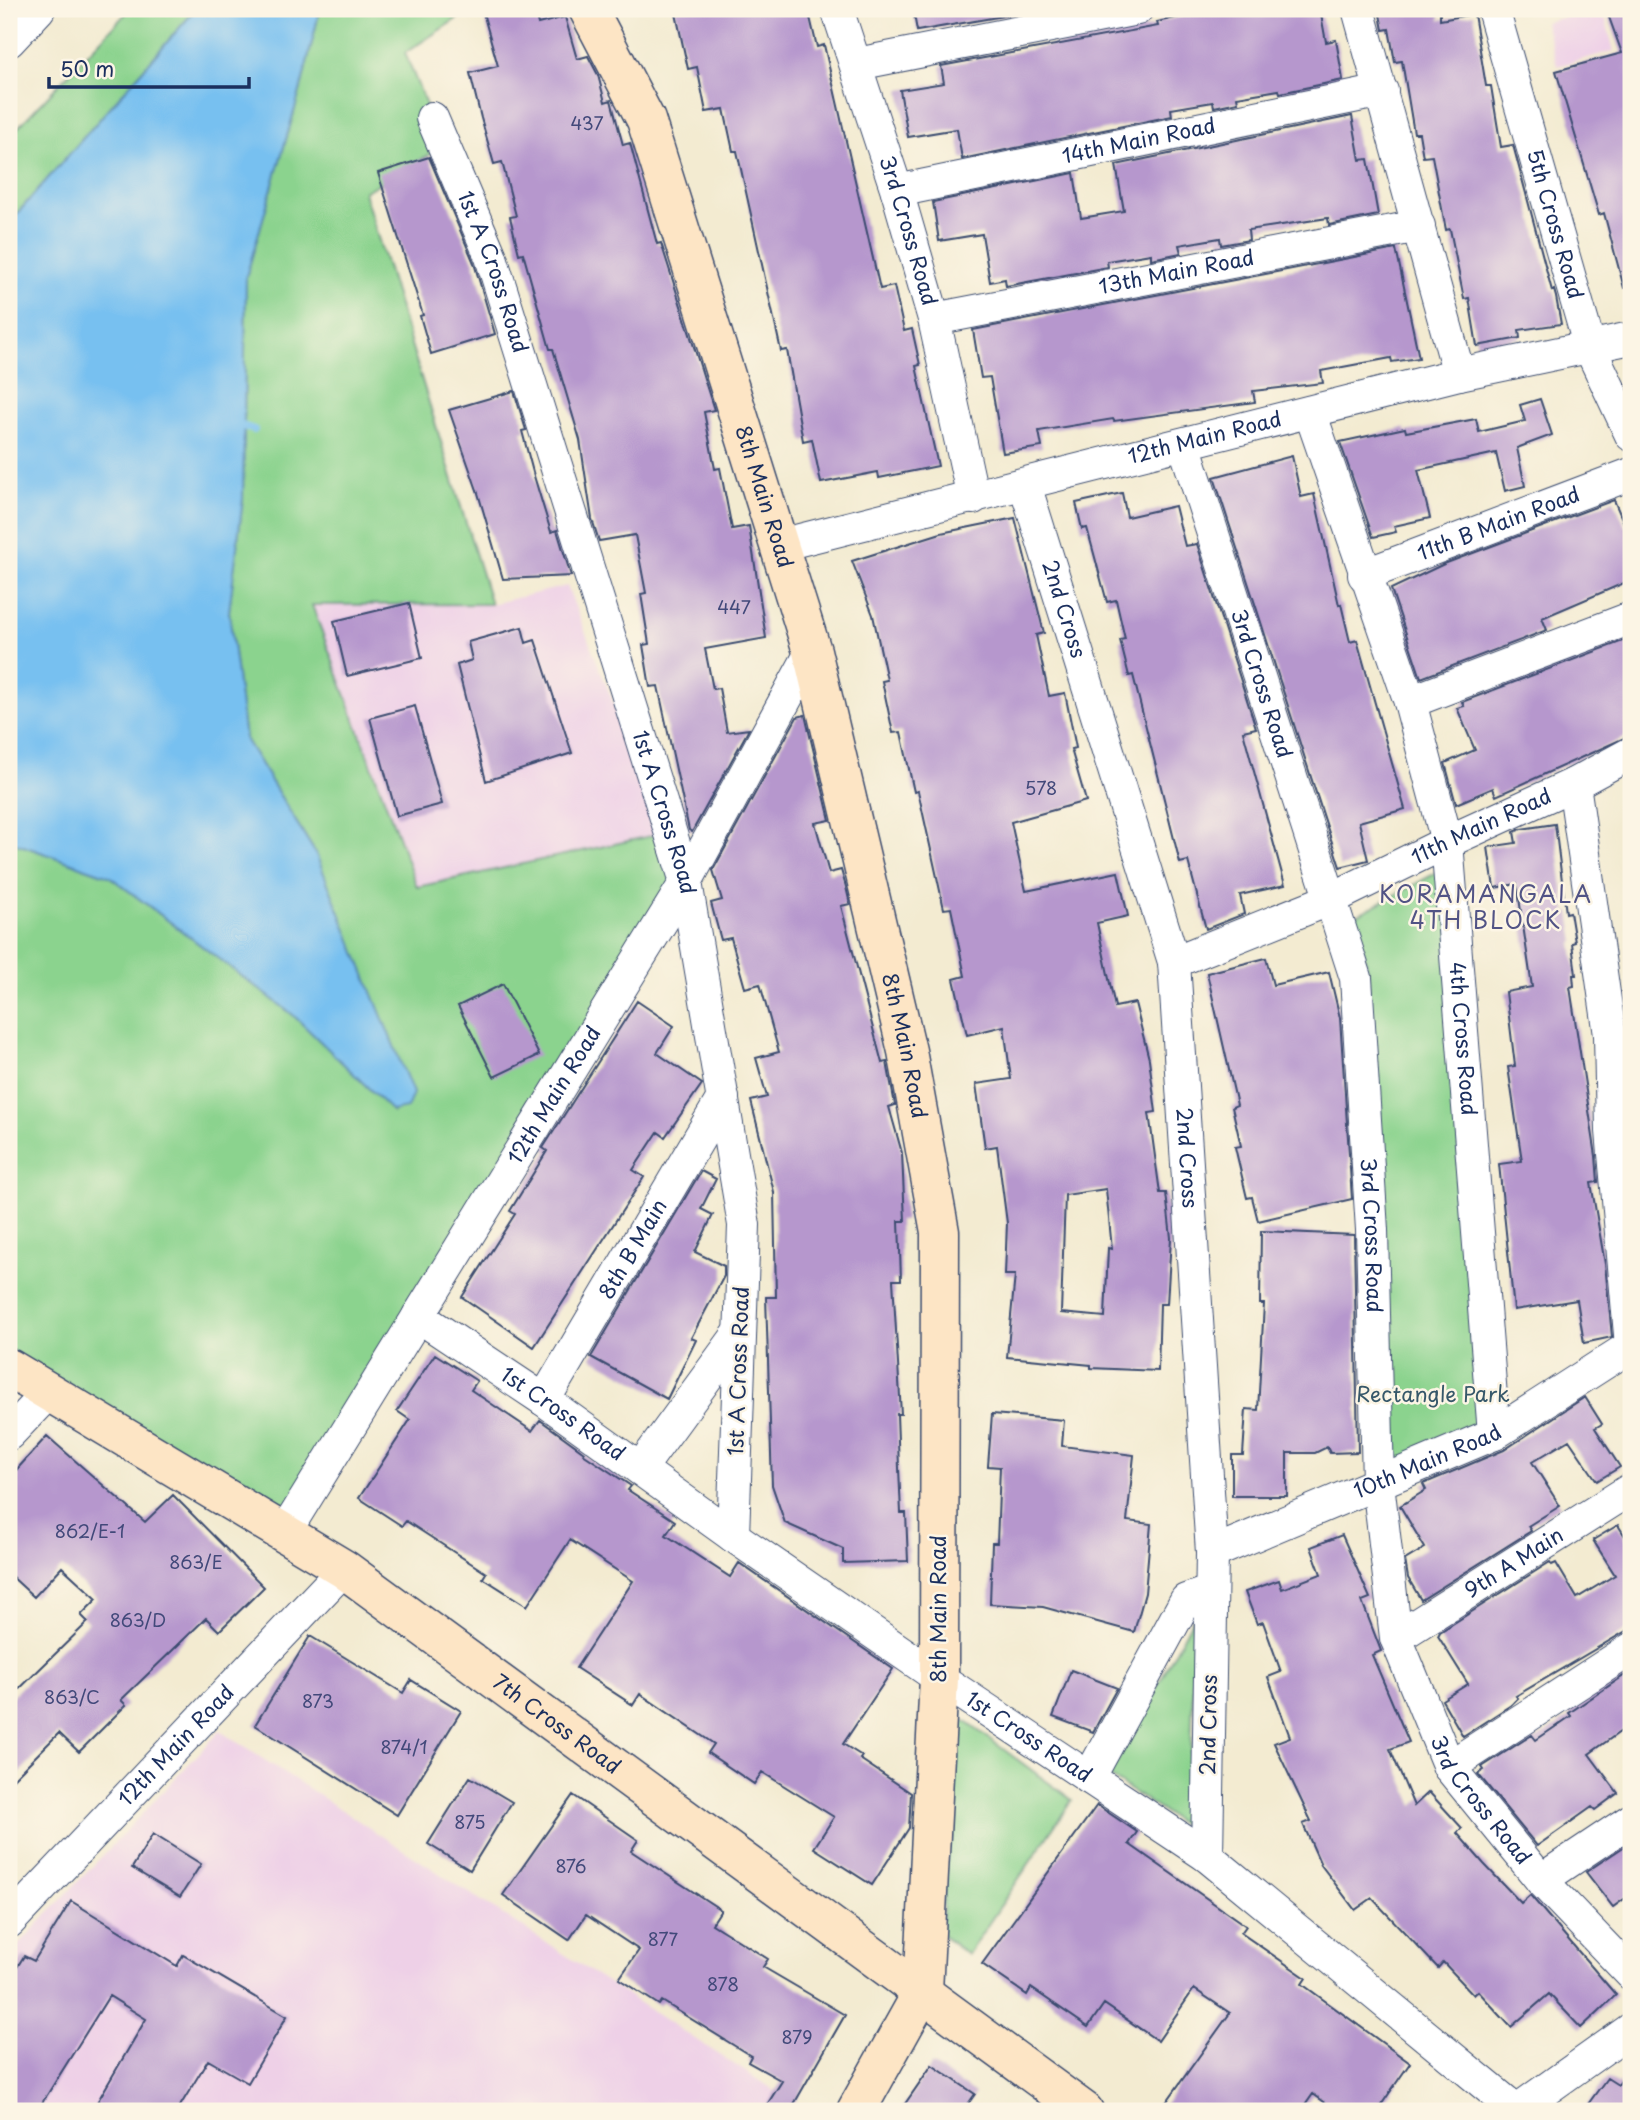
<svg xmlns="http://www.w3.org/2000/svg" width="1640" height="2120" font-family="'Playpen Sans',sans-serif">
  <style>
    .built { fill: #eed0e7 }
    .green { fill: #8bd38e; stroke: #538176; stroke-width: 2 }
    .water { fill: #77c0f0; stroke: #4978a7; stroke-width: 2 }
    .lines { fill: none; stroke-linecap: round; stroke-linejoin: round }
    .stream { stroke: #77c0f0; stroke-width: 8 }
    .building { fill: #b697cd; fill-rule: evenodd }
    .street-casing { stroke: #3b4b6f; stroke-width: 34 }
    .secondary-casing { stroke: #3b4b6f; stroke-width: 41 }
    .street { stroke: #fff; stroke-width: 32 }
    .secondary { stroke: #fde5c5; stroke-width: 38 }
    .labels { text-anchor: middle; stroke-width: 5; stroke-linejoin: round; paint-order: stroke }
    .number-label { font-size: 18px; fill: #42497a }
    .street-label { font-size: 21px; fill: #1b2f5e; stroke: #fcf5e5 }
    .park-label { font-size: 21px; fill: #37586a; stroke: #fcf5e5 }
    .neighbourhood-label { font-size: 23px; letter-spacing: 2px; fill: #515385; stroke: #fcf5e5 }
  </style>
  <rect width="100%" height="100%" fill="#fcf5e5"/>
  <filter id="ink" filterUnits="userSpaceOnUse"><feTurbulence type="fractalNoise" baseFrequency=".0143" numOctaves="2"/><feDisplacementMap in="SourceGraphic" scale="14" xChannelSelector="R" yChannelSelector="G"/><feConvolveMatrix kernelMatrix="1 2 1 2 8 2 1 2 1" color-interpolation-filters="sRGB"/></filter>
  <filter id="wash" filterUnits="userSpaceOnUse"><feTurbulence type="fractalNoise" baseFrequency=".00686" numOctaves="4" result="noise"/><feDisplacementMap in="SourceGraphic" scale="28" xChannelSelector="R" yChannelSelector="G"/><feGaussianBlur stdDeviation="1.57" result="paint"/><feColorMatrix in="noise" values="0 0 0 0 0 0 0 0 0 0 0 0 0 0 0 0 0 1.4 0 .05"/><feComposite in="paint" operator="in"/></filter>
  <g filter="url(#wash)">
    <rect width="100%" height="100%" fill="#f3ebd1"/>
    <path class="built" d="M 1596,9 L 1603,9 L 1614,51 L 1557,66 L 1545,22 Z
      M 567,586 L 665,833 L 417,887 L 312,604 L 491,604 Z
      M 220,1731 L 806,2111 L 9,2111 L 9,1955 Z"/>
    <path class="green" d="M 130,9 L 196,9 L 9,223 L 9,137 Z
      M 320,9 L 466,9 L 467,12 L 405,53 L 443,147 L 364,192 L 491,604 L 312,605 L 417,887 L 665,833 L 682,889 L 296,1523 L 9,1350 L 9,841 L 109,876 L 292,1014 L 392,1111 L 316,854 L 245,739 L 229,611 L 243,499 L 246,277 L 301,88 Z
      M 1449,866 L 1480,1423 L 1390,1466 L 1368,971 L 1355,916 Z
      M 1195,1615 L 1189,1829 L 1109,1776 Z
      M 957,1715 L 1072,1800 L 968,1954 L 941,1935 Z"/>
    <path class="water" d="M 196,9 L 320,9 L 301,88 L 246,277 L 243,499 L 229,612 L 245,739 L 316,854 L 413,1093 L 407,1108 L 392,1111 L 292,1014 L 109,876 L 9,841 L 9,223 Z"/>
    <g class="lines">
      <path class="stream" d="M 234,423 L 254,430"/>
    </g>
    <g id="blocks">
      <path class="building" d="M 482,9 L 534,9 L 538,24 L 565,17 L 577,59 L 588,56 L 598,75 L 605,102 L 611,100 L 623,145 L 630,143 L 657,244 L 661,243 L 714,410 L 704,412 L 715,469 L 720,468 L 732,529 L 749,526 L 766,638 L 705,649 L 713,689 L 719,688 L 727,732 L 749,729 L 692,832 L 689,830 L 658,686 L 650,687 L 643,645 L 649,644 L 641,594 L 646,593 L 635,535 L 599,541 L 592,519 L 580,440 L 553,349 L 550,349 L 523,253 L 519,254 L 510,217 L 516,216 L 502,162 L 494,164 L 481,118 L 470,73 L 498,66 Z
        M 675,9 L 808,9 L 817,47 L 824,45 L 880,289 L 894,286 L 904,331 L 912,329 L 920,365 L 916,366 L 938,466 L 879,478 L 878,472 L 821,483 L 812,439 L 803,441 L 787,350 L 781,351 L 737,151 L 733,151 L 724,109 L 706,112 L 697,67 L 688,69 Z
        M 913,9 L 1043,9 L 917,31 Z
        M 1216,9 L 1320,9 L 1326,42 L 1336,40 L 1343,80 L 1280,93 L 1279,90 L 1237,97 L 1238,102 L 1214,107 L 1213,102 L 1171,109 L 1172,116 L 962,159 L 957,129 L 908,137 L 900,90 L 944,83 L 941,66 L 1158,26 L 1157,22 Z
        M 1379,9 L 1440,9 L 1440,20 L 1474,14 L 1486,86 L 1491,86 L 1501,147 L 1513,145 L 1552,291 L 1554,290 L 1556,297 L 1561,324 L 1519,330 L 1520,338 L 1477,346 L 1469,298 L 1464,299 L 1450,229 L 1446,230 L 1432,156 L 1423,157 L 1419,133 L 1414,133 L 1402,61 L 1395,62 L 1389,29 L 1383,30 Z
        M 1606,9 L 1631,9 L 1631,288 L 1624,288 L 1604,213 L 1599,215 L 1556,71 L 1622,53 Z
        M 1352,116 L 1360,160 L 1368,159 L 1378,215 L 1329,225 L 1328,218 L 1248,230 L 1249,240 L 1221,245 L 1220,238 L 1179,245 L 1181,253 L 1151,259 L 1151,254 L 1107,261 L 1108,267 L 1006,286 L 1005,279 L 990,282 L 982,234 L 939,241 L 933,202 L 1074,173 L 1081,218 L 1124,211 L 1116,165 Z
        M 429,157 L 474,263 L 495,334 L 431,354 L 420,316 L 423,315 L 378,173 Z
        M 1396,249 L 1419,358 L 1392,362 L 1391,358 L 1321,371 L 1323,383 L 1253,391 L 1255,402 L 1114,421 L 1113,419 L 1039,431 L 1042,447 L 1003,453 L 990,377 L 981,378 L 973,330 Z
        M 514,391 L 526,430 L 522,431 L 534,476 L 551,532 L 557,530 L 571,576 L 503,579 L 478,493 L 449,410 Z
        M 1540,399 L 1552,435 L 1517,448 L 1525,486 L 1505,491 L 1496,453 L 1418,470 L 1430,518 L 1394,526 L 1396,532 L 1373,537 L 1340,442 L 1405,428 L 1406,432 L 1476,419 L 1479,432 L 1525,421 L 1520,405 Z
        M 1292,456 L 1301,497 L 1314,494 L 1339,605 L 1341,604 L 1350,642 L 1357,640 L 1405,809 L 1359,822 L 1368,860 L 1340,867 L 1214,477 Z
        M 1122,493 L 1127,517 L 1175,506 L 1185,546 L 1197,544 L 1256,728 L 1243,731 L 1285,885 L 1240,895 L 1244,914 L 1206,929 L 1188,861 L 1180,863 L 1133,675 L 1129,676 L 1120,640 L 1125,639 L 1116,600 L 1107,602 L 1087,528 L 1082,529 L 1076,503 Z
        M 1614,500 L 1625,526 L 1631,523 L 1631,580 L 1542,618 L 1547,630 L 1421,678 L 1391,589 L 1444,564 Z
        M 1015,518 L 1044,633 L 1036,635 L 1049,696 L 1065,693 L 1076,748 L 1071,749 L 1086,801 L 1011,822 L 1026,891 L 1118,872 L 1128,916 L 1097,923 L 1115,1007 L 1135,1003 L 1149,1059 L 1156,1112 L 1149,1113 L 1160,1193 L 1166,1193 L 1171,1238 L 1167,1304 L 1160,1304 L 1158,1371 L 1091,1368 L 1091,1365 L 1007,1357 L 1015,1275 L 1005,1275 L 1007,1223 L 997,1146 L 985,1148 L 976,1084 L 1011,1079 L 1004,1026 L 967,1035 L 954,979 L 965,976 L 951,908 L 944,909 L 918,791 L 914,792 L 901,732 L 893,733 L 882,681 L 887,680 L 873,615 L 852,561 L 941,533 ZM 1106,1189 L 1112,1249 L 1108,1248 L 1105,1317 L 1061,1313 L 1065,1195 Z
        M 409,603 L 422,658 L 347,676 L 334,621 Z
        M 522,627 L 526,643 L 535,640 L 572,753 L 486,781 L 457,665 L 472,660 L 468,642 Z
        M 1628,639 L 1631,646 L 1631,735 L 1496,796 L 1493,788 L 1456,804 L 1445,763 L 1475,750 L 1457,708 L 1464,706 L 1462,702 Z
        M 415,706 L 442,804 L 397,816 L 370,718 Z
        M 805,715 L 830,820 L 815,823 L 829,873 L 841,870 L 846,887 L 850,904 L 841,906 L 882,1063 L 887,1062 L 895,1105 L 889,1107 L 902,1153 L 905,1221 L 899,1221 L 901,1280 L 893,1280 L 901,1414 L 897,1414 L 899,1468 L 901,1513 L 906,1513 L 908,1561 L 843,1563 L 843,1549 L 785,1523 L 772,1485 L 766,1297 L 776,1297 L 774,1192 L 751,1101 L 767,1097 L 756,1058 L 779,1052 L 760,984 L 745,988 L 731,938 L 721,940 L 711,903 L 722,900 L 713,870 L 797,717 Z
        M 1555,824 L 1566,913 L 1570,912 L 1575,942 L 1572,943 L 1576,975 L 1573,975 L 1574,986 L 1570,987 L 1596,1156 L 1598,1182 L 1591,1183 L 1605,1264 L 1612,1337 L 1584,1343 L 1577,1300 L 1514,1310 L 1499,1164 L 1522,1161 L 1508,1067 L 1515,1066 L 1506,992 L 1532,987 L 1517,884 L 1494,888 L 1488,847 L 1516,843 L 1514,832 L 1521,829 Z
        M 1266,958 L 1273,985 L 1329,972 L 1340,1018 L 1352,1199 L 1258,1221 L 1252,1197 L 1247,1198 L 1235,1147 L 1241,1146 L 1232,1107 L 1237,1105 L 1207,973 Z
        M 503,984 L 539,1055 L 494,1077 L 458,1006 Z
        M 637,1001 L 674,1026 L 657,1053 L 702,1084 L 665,1137 L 658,1132 L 633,1170 L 644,1177 L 534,1347 L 462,1297 L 515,1214 L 510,1211 L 547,1151 L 543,1148 Z
        M 701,1171 L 716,1179 L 701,1209 L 713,1215 L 695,1252 L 724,1266 L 724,1276 L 691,1338 L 696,1340 L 667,1399 L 591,1357 Z
        M 1261,1231 L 1354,1235 L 1358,1452 L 1330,1453 L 1327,1447 L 1315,1453 L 1287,1453 L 1287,1496 L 1232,1496 L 1232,1455 L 1243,1455 L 1246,1409 L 1258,1410 L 1264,1304 L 1260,1304 Z
        M 435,1354 L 477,1381 L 471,1390 L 532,1431 L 540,1420 L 584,1452 L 583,1454 L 631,1486 L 628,1490 L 675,1521 L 666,1535 L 730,1577 L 739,1563 L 893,1669 L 843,1744 L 862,1756 L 860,1759 L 911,1793 L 909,1828 L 872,1885 L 814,1848 L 834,1817 L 762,1772 L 754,1784 L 708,1753 L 714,1744 L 640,1694 L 633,1705 L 576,1668 L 633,1581 L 570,1540 L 527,1606 L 483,1578 L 486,1573 L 406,1521 L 402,1526 L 359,1498 L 410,1420 L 397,1411 Z
        M 1585,1397 L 1602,1424 L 1595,1428 L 1620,1467 L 1597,1481 L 1569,1440 L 1532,1462 L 1560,1506 L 1528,1526 L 1531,1531 L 1421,1600 L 1408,1578 L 1405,1560 L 1425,1548 L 1400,1506 L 1426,1490 L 1423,1484 L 1504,1450 Z
        M 992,1414 L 1064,1420 L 1062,1446 L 1134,1455 L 1127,1521 L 1151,1524 L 1145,1593 L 1134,1632 L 1043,1607 L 990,1604 L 992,1543 L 997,1543 L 1000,1467 L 988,1466 Z
        M 47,1436 L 145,1522 L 173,1495 L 264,1587 L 219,1631 L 206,1618 L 121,1700 L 126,1705 L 79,1752 L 59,1733 L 9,1783 L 9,1699 L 88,1622 L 81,1615 L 97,1599 L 62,1567 L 34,1597 L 9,1574 L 9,1478 Z
        M 1618,1525 L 1631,1546 L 1631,1628 L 1516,1696 L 1518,1698 L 1511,1705 L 1463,1736 L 1442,1700 L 1468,1684 L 1438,1636 L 1440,1632 L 1550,1562 L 1552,1565 L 1556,1563 L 1577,1598 L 1615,1575 L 1593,1540 Z
        M 1342,1535 L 1370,1598 L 1362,1601 L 1381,1651 L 1372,1655 L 1409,1742 L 1390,1749 L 1414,1806 L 1429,1792 L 1462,1828 L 1457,1833 L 1484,1864 L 1521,1903 L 1530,1895 L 1616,1995 L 1581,2028 L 1549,1994 L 1511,2027 L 1478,1991 L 1474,1995 L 1443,1962 L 1438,1968 L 1372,1898 L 1355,1910 L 1321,1865 L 1303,1824 L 1311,1821 L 1274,1743 L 1290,1737 L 1268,1677 L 1281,1672 L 1263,1622 L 1257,1624 L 1245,1592 L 1279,1580 L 1282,1589 L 1321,1574 L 1311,1547 Z
        M 310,1636 L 403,1693 L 411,1680 L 461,1711 L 397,1815 L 255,1725 Z
        M 1071,1670 L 1117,1688 L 1093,1732 L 1053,1717 Z
        M 1631,1671 L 1631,1724 L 1589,1754 L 1618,1793 L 1595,1810 L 1592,1807 L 1537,1846 L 1478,1774 L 1484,1770 L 1482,1767 L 1532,1735 L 1536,1740 L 1571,1716 L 1569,1713 Z
        M 470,1777 L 512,1802 L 470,1870 L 428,1844 Z
        M 573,1795 L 638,1840 L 631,1851 L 721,1910 L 712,1924 L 768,1959 L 763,1967 L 845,2015 L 790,2111 L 763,2111 L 782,2081 L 748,2062 L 751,2056 L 662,2001 L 659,2005 L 619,1979 L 639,1950 L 586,1915 L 569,1940 L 503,1895 Z
        M 1097,1805 L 1137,1832 L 1129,1844 L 1246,1926 L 1241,1933 L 1306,1978 L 1302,1984 L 1410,2063 L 1377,2111 L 1337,2111 L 1313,2094 L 1301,2111 L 1160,2111 L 1230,2013 L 1194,1989 L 1158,2041 L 1104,2004 L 1088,2027 L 1031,1988 L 1027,1995 L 982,1964 Z
        M 153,1834 L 201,1864 L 180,1897 L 132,1868 Z
        M 1631,1842 L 1631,1894 L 1613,1907 L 1586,1872 Z
        M 71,1901 L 177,1966 L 183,1955 L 287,2016 L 248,2083 L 208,2060 L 177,2111 L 92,2111 L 146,2019 L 109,1996 L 37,2111 L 9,2111 L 9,1980 L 24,1956 L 34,1961 Z
        M 932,2065 L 975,2094 L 963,2111 L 900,2111 Z
        M 1631,2066 L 1631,2111 L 1583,2111 L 1607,2078 L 1618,2085 Z"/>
    </g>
  </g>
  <g filter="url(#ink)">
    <use href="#blocks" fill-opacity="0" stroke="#3b4b6f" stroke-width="2"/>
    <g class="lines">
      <defs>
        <g id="street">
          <path id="s1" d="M 837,9 L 897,191 L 934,319 L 973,498"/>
          <path d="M 1358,9 L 1459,374"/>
          <path id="s2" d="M 1493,9 L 1590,348 L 1631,435"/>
          <path d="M 9,41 L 39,9"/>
          <path d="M 857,64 L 1137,9"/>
          <path id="s3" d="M 432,118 L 491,257 L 686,882 L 744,1225 L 733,1536"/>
          <path id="s4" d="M 897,191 L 1382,91"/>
          <path id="s5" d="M 934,319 L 1419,226"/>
          <path id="s6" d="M 1310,412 L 1410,702 L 1447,842 L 1494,1434"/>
          <path id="s7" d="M 1184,444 L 1356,978 L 1372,1230 L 1378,1483 L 1396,1638 L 1449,1767 L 1541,1880 L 1631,1974"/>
          <path id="s8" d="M 1025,485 L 1174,962 L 1212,1553 L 1207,1856"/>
          <path id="s9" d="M 780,545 L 1459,374 L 1631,338"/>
          <path id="s10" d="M 1364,575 L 1631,474"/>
          <path d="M 1410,702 L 1631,618"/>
          <path d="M 1574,784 L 1610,1035 L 1612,1131 L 1631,1346"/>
          <path id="s11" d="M 1174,962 L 1331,899 L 1447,842 L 1574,784 L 1631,753"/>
          <path id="s12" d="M 418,1316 L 544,1400 L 733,1536 L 939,1678 L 1207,1856 L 1517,2111"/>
          <path id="s13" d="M 544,1400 L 723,1098"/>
          <path d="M 9,1434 L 50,1391"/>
          <path d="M 640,1469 L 740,1332"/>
          <path id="s14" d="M 285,1532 L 686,882 L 812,651"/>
          <path id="s15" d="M 1212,1553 L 1494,1434 L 1631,1346"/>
          <path id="s16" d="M 1396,1638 L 1631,1489"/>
          <path d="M 1449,1767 L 1631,1649"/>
          <path d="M 1089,1778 L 1186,1600 L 1211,1591"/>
          <path d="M 1541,1880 L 1631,1820"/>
          <path id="s17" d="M 9,1922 L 344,1569"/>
          <path d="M 1516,2111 L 1631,2029"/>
        </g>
        <g id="secondary">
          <path id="s18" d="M 588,9 L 646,120 L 812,651 L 907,1051 L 940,1232 L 939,1678 L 923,1991 L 856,2111"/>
          <path id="s19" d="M 9,1368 L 344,1569 L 1084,2111"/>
        </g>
      </defs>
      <use href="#street" class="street-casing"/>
      <use href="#secondary" class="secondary-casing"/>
      <use href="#street" class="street"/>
      <use href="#secondary" class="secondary"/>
    </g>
  </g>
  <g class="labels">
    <g class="number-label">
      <text x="587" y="130">437</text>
      <text x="734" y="614">447</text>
      <text x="1041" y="795">578</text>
      <text x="90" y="1538">862/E-1</text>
      <text x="196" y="1569">863/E</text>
      <text x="138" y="1627">863/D</text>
      <text x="72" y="1704">863/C</text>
      <text x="318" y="1708">873</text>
      <text x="404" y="1754">874/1</text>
      <text x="470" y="1829">875</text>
      <text x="571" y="1873">876</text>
      <text x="663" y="1946">877</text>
      <text x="723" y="1991">878</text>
      <text x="797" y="2044">879</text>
    </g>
    <g class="street-label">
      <text dy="7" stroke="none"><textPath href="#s4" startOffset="247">14th Main Road</textPath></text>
      <text dy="7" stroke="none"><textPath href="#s2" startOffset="224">5th Cross Road</textPath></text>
      <text dy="7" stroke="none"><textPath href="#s1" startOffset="233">3rd Cross Road</textPath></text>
      <text dy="7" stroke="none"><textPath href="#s3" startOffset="166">1st A Cross Road</textPath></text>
      <text dy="7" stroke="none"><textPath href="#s5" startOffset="247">13th Main Road</textPath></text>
      <text dy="7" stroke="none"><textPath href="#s9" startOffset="438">12th Main Road</textPath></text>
      <text dy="7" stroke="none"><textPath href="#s18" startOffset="520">8th Main Road</textPath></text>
      <text dy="7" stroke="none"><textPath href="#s10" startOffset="144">11th B Main Road</textPath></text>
      <text dy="7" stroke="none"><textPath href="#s8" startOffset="130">2nd Cross</textPath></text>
      <text dy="7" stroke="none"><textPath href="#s7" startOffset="252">3rd Cross Road</textPath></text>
      <text dy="7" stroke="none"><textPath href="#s3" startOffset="733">1st A Cross Road</textPath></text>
      <text dy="7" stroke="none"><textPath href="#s11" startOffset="336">11th Main Road</textPath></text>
      <text dy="7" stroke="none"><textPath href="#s6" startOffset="649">4th Cross Road</textPath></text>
      <text dy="7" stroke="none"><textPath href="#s18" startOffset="1087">8th Main Road</textPath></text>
      <text dy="7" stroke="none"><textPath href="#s14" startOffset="513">12th Main Road</textPath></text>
      <text dy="7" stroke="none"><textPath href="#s8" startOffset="696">2nd Cross</textPath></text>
      <text dy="7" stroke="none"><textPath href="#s7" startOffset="819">3rd Cross Road</textPath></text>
      <text dy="7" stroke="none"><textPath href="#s13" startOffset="175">8th B Main</textPath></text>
      <text transform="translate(739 1371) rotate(-88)" y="7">1st A Cross Road</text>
      <text dy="7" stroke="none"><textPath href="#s12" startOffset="175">1st Cross Road</textPath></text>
      <text dy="7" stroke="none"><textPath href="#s15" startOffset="234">10th Main Road</textPath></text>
      <text dy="7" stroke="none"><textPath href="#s16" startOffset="140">9th A Main</textPath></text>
      <text transform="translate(939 1609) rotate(-90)" y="7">8th Main Road</text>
      <text dy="7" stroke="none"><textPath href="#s19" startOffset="654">7th Cross Road</textPath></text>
      <text transform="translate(1209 1725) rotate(-89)" y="7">2nd Cross</text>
      <text dy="7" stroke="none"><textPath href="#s12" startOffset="742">1st Cross Road</textPath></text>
      <text dy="7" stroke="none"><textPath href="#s17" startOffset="243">12th Main Road</textPath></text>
      <text dy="7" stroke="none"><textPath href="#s7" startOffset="1407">3rd Cross Road</textPath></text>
    </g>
    <g class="park-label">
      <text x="1433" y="1402">Rectangle Park</text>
    </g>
    <g class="neighbourhood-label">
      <text x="1486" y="903">KORAMANGALA<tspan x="1486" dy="26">4TH BLOCK</tspan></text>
    </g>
  </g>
  <rect width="1640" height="2120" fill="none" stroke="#fcf5e5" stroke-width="35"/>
  <path d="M49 77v10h200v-10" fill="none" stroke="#1b2f5e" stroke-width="3.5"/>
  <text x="60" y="77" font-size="21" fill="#1b2f5e" stroke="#fcf5e5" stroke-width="5" paint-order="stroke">50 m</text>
</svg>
